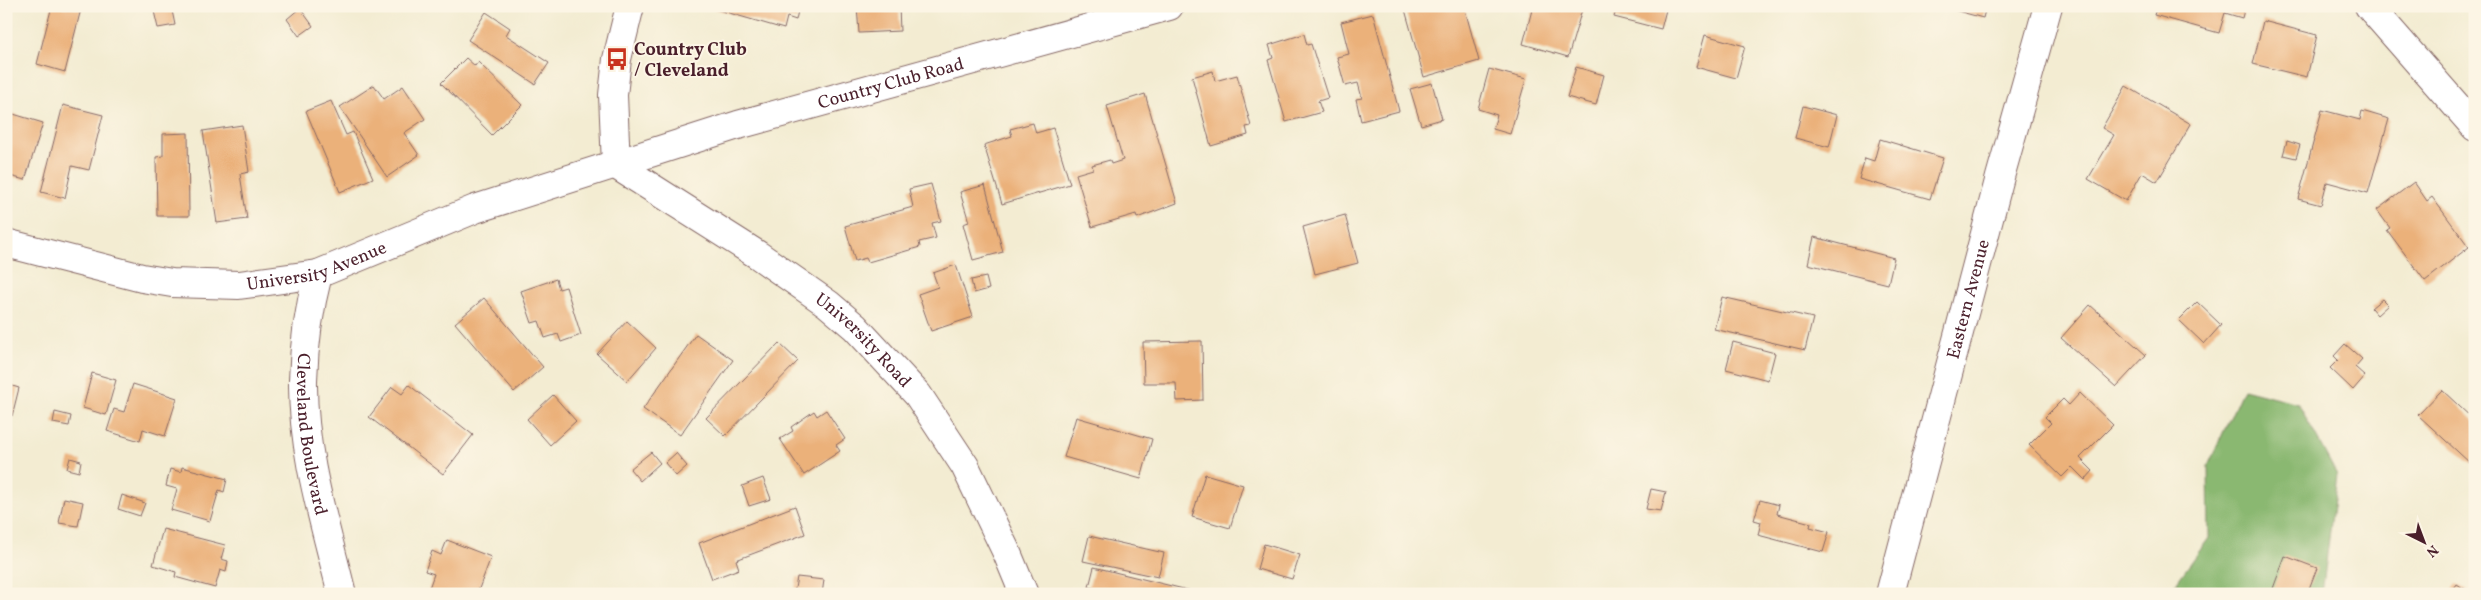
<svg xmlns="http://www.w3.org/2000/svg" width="2481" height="600" font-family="Vollkorn,serif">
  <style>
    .forest { fill: #8ab871; stroke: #6a6c4e }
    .building { fill: #ebb17a }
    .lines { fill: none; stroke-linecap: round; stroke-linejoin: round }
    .street-casing { stroke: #856765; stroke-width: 30 }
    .street { stroke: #fff; stroke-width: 28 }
    .labels { text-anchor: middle; stroke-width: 4; stroke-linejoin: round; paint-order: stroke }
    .poi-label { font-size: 18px; font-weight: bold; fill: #4a1f2b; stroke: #fcf5e5; text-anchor: start }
    .street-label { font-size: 18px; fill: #4a1f2b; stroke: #fcf5e5 }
  </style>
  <rect width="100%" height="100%" fill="#fcf5e5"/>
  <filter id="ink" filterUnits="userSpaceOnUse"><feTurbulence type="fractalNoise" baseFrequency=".02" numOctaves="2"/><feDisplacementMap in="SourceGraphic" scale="10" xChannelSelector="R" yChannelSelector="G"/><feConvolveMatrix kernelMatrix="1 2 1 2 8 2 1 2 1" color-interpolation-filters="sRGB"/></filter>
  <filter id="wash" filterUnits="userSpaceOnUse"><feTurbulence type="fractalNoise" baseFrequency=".0096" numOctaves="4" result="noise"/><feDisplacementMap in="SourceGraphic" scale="20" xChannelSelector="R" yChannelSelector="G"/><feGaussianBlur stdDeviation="1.12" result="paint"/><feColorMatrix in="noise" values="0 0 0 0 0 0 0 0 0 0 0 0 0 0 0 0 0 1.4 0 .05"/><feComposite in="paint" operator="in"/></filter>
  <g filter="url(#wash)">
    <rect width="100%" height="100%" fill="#f3ecd2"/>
    <path class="forest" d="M 2243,389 L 2298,403 L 2337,475 L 2322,594 L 2168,594 L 2209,538 L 2208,466 Z"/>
    <g id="blocks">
      <path class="building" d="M 52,6 L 81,9 L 65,72 L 37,64 Z
        M 171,6 L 175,25 L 158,28 L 153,7 Z
        M 713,6 L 799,6 L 796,20 L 787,17 L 784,29 L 712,8 Z
        M 857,6 L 899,6 L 900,31 L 859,33 Z
        M 1404,6 L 1464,6 L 1479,61 L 1424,77 Z
        M 1533,6 L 1583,6 L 1568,57 L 1523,44 Z
        M 1617,6 L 1667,6 L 1661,29 L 1614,17 Z
        M 1986,6 L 1983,18 L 1943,7 L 1943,6 Z
        M 2157,6 L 2245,6 L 2242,18 L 2225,13 L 2219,33 L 2154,15 Z
        M 300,8 L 313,26 L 299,36 L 287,19 Z
        M 486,12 L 510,28 L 506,35 L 549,63 L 535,84 L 468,40 Z
        M 1373,14 L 1399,111 L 1361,121 L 1356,99 L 1362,98 L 1358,83 L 1345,86 L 1337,57 L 1349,54 L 1341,22 Z
        M 2263,21 L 2317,35 L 2307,77 L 2253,64 Z
        M 1304,34 L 1307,45 L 1311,44 L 1328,98 L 1318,101 L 1322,112 L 1286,122 L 1268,60 L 1273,58 L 1269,45 Z
        M 1705,35 L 1745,46 L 1736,78 L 1696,67 Z
        M 466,58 L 475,66 L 478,62 L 522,105 L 492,135 L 441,83 Z
        M 1576,67 L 1604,75 L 1596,105 L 1567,97 Z
        M 1489,69 L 1526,79 L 1510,134 L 1493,129 L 1497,115 L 1478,109 Z
        M 1213,71 L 1215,81 L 1237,75 L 1251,126 L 1246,127 L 1248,135 L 1211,146 L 1192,77 Z
        M 1432,83 L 1442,119 L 1421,125 L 1410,89 Z
        M 374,85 L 384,99 L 403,86 L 425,119 L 404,133 L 419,155 L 387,177 L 340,107 Z
        M 2126,86 L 2191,124 L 2157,182 L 2142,173 L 2126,201 L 2088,179 L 2114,135 L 2102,128 Z
        M 1145,94 L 1177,203 L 1137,218 L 1136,214 L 1092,227 L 1076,174 L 1093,169 L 1092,165 L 1110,160 L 1111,164 L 1123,160 L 1107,106 Z
        M 331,101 L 346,135 L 353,132 L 373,178 L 340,192 L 306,111 Z
        M 63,105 L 103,115 L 89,170 L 72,166 L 65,198 L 41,192 Z
        M 1803,106 L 1837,115 L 1829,147 L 1795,138 Z
        M 2322,110 L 2360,120 L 2362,111 L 2389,119 L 2368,193 L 2327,182 L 2321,205 L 2298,199 Z
        M 10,113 L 43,123 L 25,180 L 6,175 L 6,127 Z
        M 1033,123 L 1036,133 L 1053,128 L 1070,184 L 1002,204 L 984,145 L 1012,136 L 1010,129 Z
        M 242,125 L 249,172 L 240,174 L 247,219 L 217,223 L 203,131 Z
        M 188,133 L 189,216 L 157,216 L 156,157 L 163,156 L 163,134 Z
        M 1880,139 L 1943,158 L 1930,199 L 1859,179 L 1865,158 L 1874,161 Z
        M 2287,141 L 2300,145 L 2296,158 L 2283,155 Z
        M 2414,182 L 2427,201 L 2432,197 L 2469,247 L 2425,281 L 2387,230 L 2390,228 L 2377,210 Z
        M 931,184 L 941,221 L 932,223 L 936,238 L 919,242 L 920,247 L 868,262 L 866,258 L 855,261 L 845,226 L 913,207 L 909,189 Z
        M 985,185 L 1003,252 L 973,260 L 963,224 L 969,222 L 960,192 Z
        M 1345,215 L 1358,263 L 1315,274 L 1303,227 Z
        M 1814,237 L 1894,258 L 1888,284 L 1808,264 Z
        M 956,265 L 973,317 L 931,331 L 918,294 L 938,287 L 933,273 Z
        M 986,277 L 989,289 L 974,293 L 971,280 Z
        M 556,279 L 559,289 L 566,287 L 581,335 L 561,342 L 558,334 L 545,338 L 539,321 L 532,323 L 521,291 Z
        M 1722,297 L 1813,318 L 1805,350 L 1714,329 Z
        M 484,298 L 543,367 L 514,392 L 455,323 Z
        M 2382,299 L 2388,305 L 2377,315 L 2371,308 Z
        M 2197,302 L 2221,325 L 2204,344 L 2179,320 Z
        M 2090,305 L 2146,355 L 2116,387 L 2061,338 Z
        M 627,321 L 656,348 L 627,381 L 597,354 Z
        M 696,334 L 733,360 L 680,435 L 643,409 Z
        M 1202,341 L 1203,400 L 1177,401 L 1176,383 L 1144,383 L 1143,342 Z
        M 1733,342 L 1775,353 L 1768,380 L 1726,369 Z
        M 779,343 L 798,361 L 725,436 L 706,418 Z
        M 2345,344 L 2362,359 L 2355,367 L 2365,376 L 2353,390 L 2330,368 L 2338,360 L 2334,356 Z
        M 92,373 L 116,380 L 106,415 L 83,408 Z
        M 6,384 L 19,388 L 12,416 L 6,414 Z
        M 133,384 L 177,398 L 165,436 L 143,429 L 140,441 L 107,431 L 114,409 L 124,412 Z
        M 409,385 L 473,435 L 443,474 L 369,417 L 392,387 L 402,394 Z
        M 2442,390 L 2475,421 L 2475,460 L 2471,464 L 2418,415 Z
        M 2080,393 L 2113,425 L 2080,458 L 2093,471 L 2085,480 L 2072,467 L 2062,477 L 2029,445 L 2051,423 L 2045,417 L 2063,399 L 2069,405 Z
        M 553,395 L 576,421 L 550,445 L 527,419 Z
        M 826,410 L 845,439 L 836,445 L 840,451 L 804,475 L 780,439 L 793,431 L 791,427 L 814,411 L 817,416 Z
        M 55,412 L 71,416 L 69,426 L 53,423 Z
        M 1076,417 L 1152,439 L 1141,479 L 1064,457 Z
        M 651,452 L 660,463 L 640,481 L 630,469 Z
        M 676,453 L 687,466 L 676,476 L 665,463 Z
        M 70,458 L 81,461 L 79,472 L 67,469 Z
        M 182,467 L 227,479 L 224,492 L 219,490 L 210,521 L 171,510 L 177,489 L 166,486 L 170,469 L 181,472 Z
        M 1205,474 L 1243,485 L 1230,528 L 1192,517 Z
        M 763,478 L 771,499 L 749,506 L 742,486 Z
        M 1651,489 L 1666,492 L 1661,511 L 1646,509 Z
        M 122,495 L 145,503 L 140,516 L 118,509 Z
        M 64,498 L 83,502 L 78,526 L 59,523 Z
        M 1760,500 L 1779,505 L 1777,514 L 1811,523 L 1810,527 L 1829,532 L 1823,552 L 1758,535 L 1761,522 L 1754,520 Z
        M 795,506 L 805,534 L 736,560 L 739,569 L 712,579 L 699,543 Z
        M 163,529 L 225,545 L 221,559 L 228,561 L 226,572 L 220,570 L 215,588 L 175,577 L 176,572 L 153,565 Z
        M 1089,536 L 1164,553 L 1158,577 L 1083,561 Z
        M 447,540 L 491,557 L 477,594 L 436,594 L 428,591 L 434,574 L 425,571 L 432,551 L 441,555 Z
        M 1264,544 L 1300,555 L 1292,579 L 1257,569 Z
        M 2285,556 L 2317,568 L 2307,594 L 2271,594 Z
        M 1094,567 L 1200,593 L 1200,594 L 1117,594 L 1089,587 Z
        M 797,577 L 824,580 L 822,594 L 794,594 Z
        M 2456,584 L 2457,584 L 2472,594 L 2449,594 Z"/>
    </g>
  </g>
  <g filter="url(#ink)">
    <use href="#blocks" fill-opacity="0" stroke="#856765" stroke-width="1"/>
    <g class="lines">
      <defs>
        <g id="street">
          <path d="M 2369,6 L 2475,127"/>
          <path id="s1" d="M 616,165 L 758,255 L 828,304 L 855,327 L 918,395 L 965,466 L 1007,553 L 1024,594"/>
          <path d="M 616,165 L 613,95 L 617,59 L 630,6"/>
          <path id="s2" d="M 6,243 L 142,278 L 172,283 L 239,285 L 318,274 L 475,209 L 738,125 L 1169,6"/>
          <path id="s3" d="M 318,274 C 309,309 304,344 303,380 C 302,452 325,524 342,594"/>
          <path id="s4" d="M 1890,594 L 2000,177 L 2048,6"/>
        </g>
      </defs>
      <use href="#street" class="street-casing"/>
      <use href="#street" class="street"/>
    </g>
  </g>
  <defs>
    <symbol id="bus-bare" viewBox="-9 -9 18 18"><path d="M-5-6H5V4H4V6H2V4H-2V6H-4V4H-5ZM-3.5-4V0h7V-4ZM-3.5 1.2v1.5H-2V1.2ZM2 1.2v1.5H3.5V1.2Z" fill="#c8321e" stroke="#fcf5e5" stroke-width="2.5" paint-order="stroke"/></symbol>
  </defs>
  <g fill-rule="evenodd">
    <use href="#bus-bare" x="601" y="43" width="32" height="32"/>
  </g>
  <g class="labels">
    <g class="poi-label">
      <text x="634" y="55">Country Club<tspan x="634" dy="21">/ Cleveland</tspan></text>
    </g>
    <g class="street-label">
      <text dy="6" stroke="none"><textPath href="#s2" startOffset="922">Country Club Road</textPath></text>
      <text dy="6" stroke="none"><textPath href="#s2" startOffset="318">University Avenue</textPath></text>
      <text dy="6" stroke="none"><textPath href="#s4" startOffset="305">Eastern Avenue</textPath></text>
      <text dy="6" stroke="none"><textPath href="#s1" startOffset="304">University Road</textPath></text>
      <text dy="6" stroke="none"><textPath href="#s3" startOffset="162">Cleveland Boulevard</textPath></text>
    </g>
  </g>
  <rect width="2481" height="600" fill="none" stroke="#fcf5e5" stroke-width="25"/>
  <g transform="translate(2424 542) rotate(138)" stroke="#fcf5e5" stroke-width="4" paint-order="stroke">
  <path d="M0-4L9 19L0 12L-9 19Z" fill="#4a1f2b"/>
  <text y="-8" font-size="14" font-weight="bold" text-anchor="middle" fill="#4a1f2b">N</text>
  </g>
</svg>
